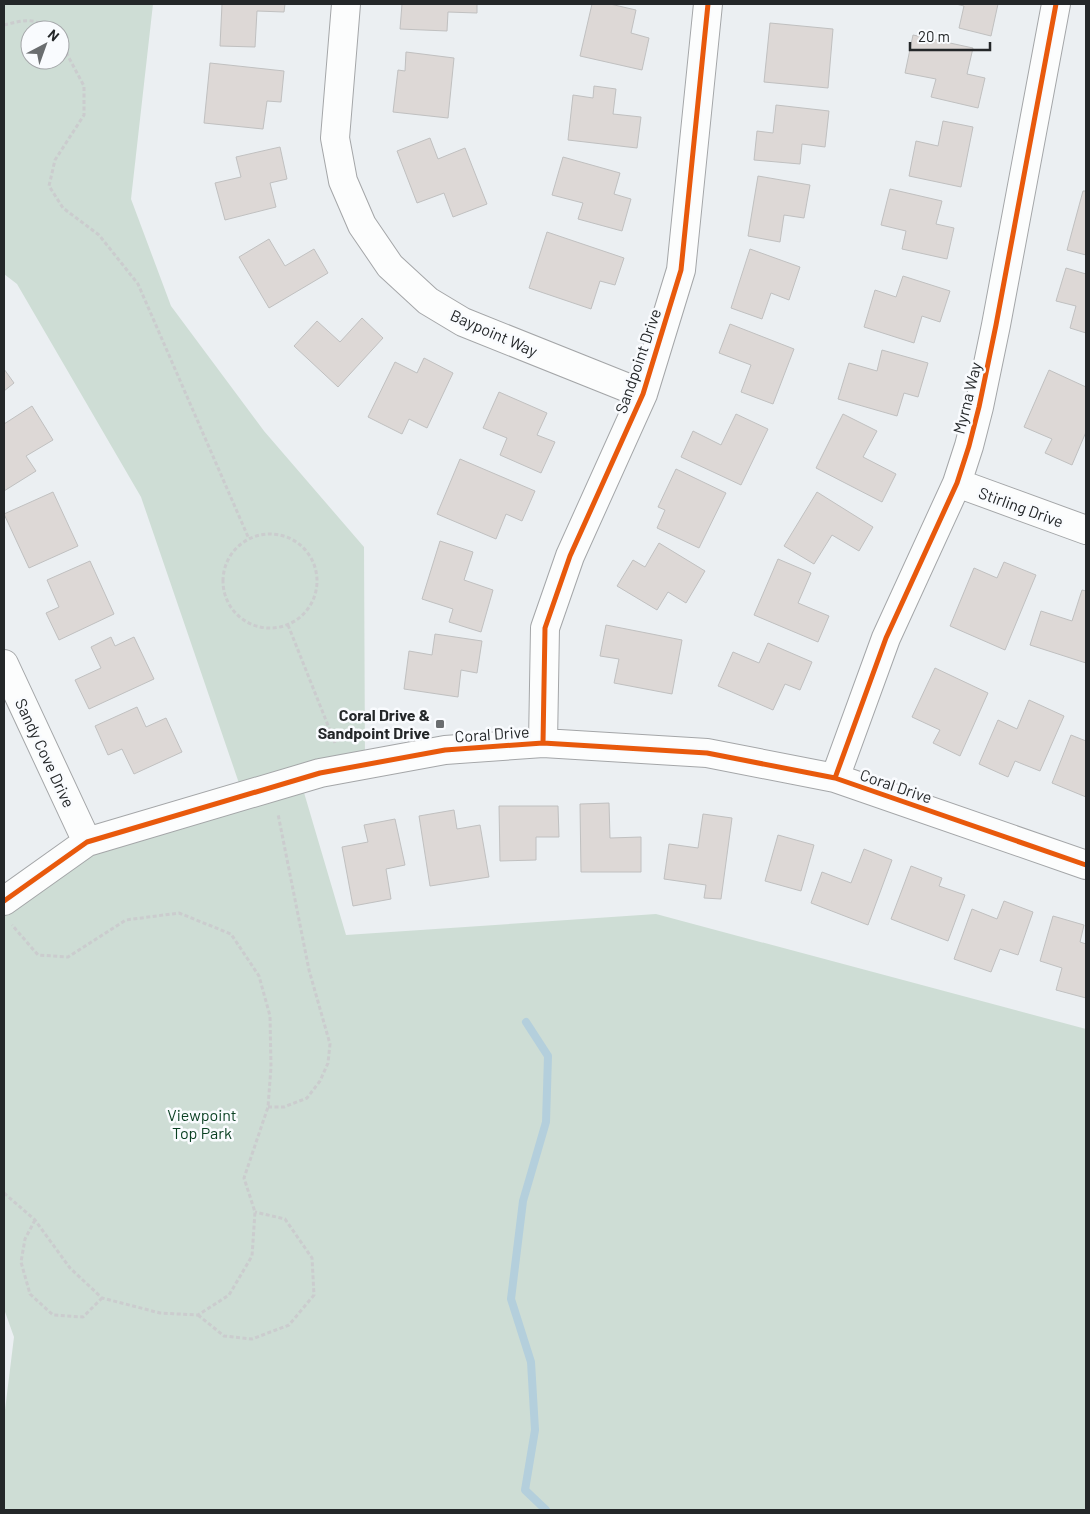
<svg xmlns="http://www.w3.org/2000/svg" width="1090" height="1514" font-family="Barlow,sans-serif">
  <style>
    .green { fill: #ceddd5; fill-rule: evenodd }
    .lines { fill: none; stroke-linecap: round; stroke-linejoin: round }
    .stream { stroke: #b4cfdc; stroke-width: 8 }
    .building { fill: #ddd8d6; stroke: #c0c0c0 }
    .minor-casing { stroke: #a4a6a8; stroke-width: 30 }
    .path { stroke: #cbccce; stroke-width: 3; stroke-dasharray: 4 2.5; stroke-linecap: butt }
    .minor { stroke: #fcfdfd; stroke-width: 28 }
    .cycleway-casing { stroke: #f9fbfe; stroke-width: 8 }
    .cycleway { stroke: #e8590c; stroke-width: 5 }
    .poi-dot { fill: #6a6d6f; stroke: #f9fbfe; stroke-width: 2 }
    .labels { text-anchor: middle; stroke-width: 5; stroke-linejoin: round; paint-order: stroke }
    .street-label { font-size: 16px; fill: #242729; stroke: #f9fbfe }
    .poi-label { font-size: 16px; font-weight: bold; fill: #242729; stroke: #f9fbfe; text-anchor: end }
    .park-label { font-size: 16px; fill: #093f21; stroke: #f9fbfe }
  </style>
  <rect width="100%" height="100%" fill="#ebeff2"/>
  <path class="green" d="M 4,4 L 153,4 L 131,199 L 171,306 L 264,431 L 364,547 L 365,764 L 300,779 L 346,935 L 656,914 L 1086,1029 L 1086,1510 L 4,1510 L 4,1418 L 14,1337 L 4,1309 L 4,901 L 87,842 L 243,795 L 141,497 L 17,284 L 4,274 ZM 30,30 L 60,30 L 60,60 L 30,60 Z"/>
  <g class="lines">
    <path class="stream" d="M 526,1022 L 548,1056 L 546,1122 L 523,1201 L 511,1299 L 531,1362 L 535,1430 L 525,1490 L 546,1510"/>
  </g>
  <path class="building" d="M 222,4 L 285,4 L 284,12 L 257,11 L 255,47 L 220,46 Z
    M 402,4 L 477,4 L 477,13 L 448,12 L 447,31 L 400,29 Z
    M 592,4 L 610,4 L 636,10 L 631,33 L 649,38 L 642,70 L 580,56 Z
    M 956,4 L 998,4 L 991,36 L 959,28 L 964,6 Z
    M 770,23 L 833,29 L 828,88 L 764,82 Z
    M 913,35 L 973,48 L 967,74 L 985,78 L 978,108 L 931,97 L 936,79 L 905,73 Z
    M 406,52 L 454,58 L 448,118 L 393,112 L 398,70 L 405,71 Z
    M 210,63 L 284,71 L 281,102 L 267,101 L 263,129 L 204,123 Z
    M 594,86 L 616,89 L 613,114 L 641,117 L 637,148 L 568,140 L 573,95 L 593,98 Z
    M 776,105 L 829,111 L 825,147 L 802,144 L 800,164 L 754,160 L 757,131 L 773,133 Z
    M 943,121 L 973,127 L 961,187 L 909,176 L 916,141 L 938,146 Z
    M 430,138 L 438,159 L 465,148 L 487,204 L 453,217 L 444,193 L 417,203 L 397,151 Z
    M 280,147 L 287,179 L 270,183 L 276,207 L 225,220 L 215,183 L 241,177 L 236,157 Z
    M 563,157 L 620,173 L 614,194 L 631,199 L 622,231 L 578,219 L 583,203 L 552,195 Z
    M 758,176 L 810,185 L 804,218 L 784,215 L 780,242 L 748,236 Z
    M 890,189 L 942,201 L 936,224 L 954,228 L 947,259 L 902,249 L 906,231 L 881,225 Z
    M 1083,191 L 1086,191 L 1086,255 L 1067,250 Z
    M 547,232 L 624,258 L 615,285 L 600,281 L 591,309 L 529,288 Z
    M 269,239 L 285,266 L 314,249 L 328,273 L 269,308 L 239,257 Z
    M 750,249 L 800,267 L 789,300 L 771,293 L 762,319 L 731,308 Z
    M 1066,268 L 1086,274 L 1086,333 L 1070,328 L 1076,306 L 1056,301 Z
    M 903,276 L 950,291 L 940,322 L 922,316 L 914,343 L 864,327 L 875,290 L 896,297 Z
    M 362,318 L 383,338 L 338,387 L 294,346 L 317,321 L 340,342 Z
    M 730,324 L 794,349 L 773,404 L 741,392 L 751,365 L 719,353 Z
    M 882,350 L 928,363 L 918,397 L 904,393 L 897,416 L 838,399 L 849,363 L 877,371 Z
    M 424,358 L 453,373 L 427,428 L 409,419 L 402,434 L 368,417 L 395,362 L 417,373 Z
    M 4,369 L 14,383 L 4,391 Z
    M 1049,370 L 1086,387 L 1086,432 L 1072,465 L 1045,453 L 1052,439 L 1024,427 Z
    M 499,392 L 547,413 L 537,435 L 555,442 L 541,473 L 500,455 L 507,438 L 483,428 Z
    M 32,406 L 53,440 L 26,456 L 36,471 L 4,491 L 4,424 Z
    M 736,414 L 768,429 L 741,485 L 681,457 L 693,431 L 721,445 Z
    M 843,414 L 877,431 L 863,457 L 896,474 L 882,502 L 816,468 Z
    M 460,459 L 535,491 L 522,521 L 506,514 L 496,539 L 437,514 Z
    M 676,469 L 726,493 L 699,548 L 657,528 L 665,510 L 658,507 Z
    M 53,492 L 78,546 L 29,568 L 4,514 Z
    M 817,492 L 873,527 L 859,551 L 832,535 L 814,564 L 784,546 Z
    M 440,541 L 473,552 L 464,580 L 493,590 L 481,632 L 449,622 L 453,609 L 422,599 Z
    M 659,543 L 705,571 L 686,603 L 668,592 L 657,610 L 617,586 L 633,560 L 645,567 Z
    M 778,559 L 811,573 L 798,603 L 829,616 L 818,642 L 754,615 Z
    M 90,561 L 114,614 L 59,640 L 46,613 L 59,607 L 47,580 Z
    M 1004,562 L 1036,575 L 1005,650 L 950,626 L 974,568 L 997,578 Z
    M 1082,590 L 1086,591 L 1086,663 L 1030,645 L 1041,611 L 1072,621 Z
    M 606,625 L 682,640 L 672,694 L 614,683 L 619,659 L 600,656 Z
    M 435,634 L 482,641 L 477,673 L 461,670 L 458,697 L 404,689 L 409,651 L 432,655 Z
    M 111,637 L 115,646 L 134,637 L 154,679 L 89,709 L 75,680 L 101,668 L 91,647 Z
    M 768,643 L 812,662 L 800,690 L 785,684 L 773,710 L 718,686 L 733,652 L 759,663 Z
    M 935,668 L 988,693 L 960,756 L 933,743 L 940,730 L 912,717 Z
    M 1029,700 L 1064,716 L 1040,771 L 1015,761 L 1008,777 L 979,764 L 998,720 L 1017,729 Z
    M 137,707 L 146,727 L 166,718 L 182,752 L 134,774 L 122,749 L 108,755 L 95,726 Z
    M 1071,735 L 1086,741 L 1086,797 L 1052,783 Z
    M 609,803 L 610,838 L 641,837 L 641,872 L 581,872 L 580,804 Z
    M 499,806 L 558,806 L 559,837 L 536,837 L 536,860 L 500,861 Z
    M 454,810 L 457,829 L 480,825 L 489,877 L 430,886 L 419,816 Z
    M 703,814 L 732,818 L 721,899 L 704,898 L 706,885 L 664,879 L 669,844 L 698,848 Z
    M 395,819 L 405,865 L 386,869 L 391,899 L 353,906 L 342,847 L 368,842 L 364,825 Z
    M 778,835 L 814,845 L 801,891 L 765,881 Z
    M 864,849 L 892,860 L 868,925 L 811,903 L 822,872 L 851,883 Z
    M 911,866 L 942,878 L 939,886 L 965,895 L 948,941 L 891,919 Z
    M 1004,901 L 1033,912 L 1018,955 L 1000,949 L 991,972 L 954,959 L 972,909 L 997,919 Z
    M 1053,916 L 1084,925 L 1080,942 L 1086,944 L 1086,998 L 1056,990 L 1062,968 L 1040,961 Z"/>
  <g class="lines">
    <defs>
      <path id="minor" d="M 346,4 L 335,138 L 343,181 L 362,225 L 390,266 L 428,301 L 463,322 L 643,394
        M 957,483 L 1086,530
        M 4,664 L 87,842
        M 543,743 L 545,628 L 570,556 L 643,394 L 681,270 L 708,4
        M 835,778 L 886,638 L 957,483 L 969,446 L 979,407 L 996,325 L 1056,4
        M 4,901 L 87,842 L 320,773 L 445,750 L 543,743 L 707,753 L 835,778 L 1086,865"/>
    </defs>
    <use href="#minor" class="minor-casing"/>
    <path class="path" d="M 4,25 C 20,21 35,16 49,30
      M 60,41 L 84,86 L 84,115 L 55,160 L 49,186 L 63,208 L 99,235 L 138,284 L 249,539
      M223 581a47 47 0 1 1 94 0a47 47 0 1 1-94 0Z
      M 288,625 L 335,743
      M 268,1107 L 284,1107 L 307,1098 L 320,1081 L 328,1063 L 330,1044 L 309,970 L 278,814
      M 4,1193 L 35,1220 L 70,1268 L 102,1298 L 160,1313 L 198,1315 L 229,1295 L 252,1256 L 255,1212 L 244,1178 L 268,1107 L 271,1067 L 270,1016 L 259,976 L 231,934 L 179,913 L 126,920 L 68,957 L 38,955 L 12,925
      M 35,1220 L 25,1239 L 21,1262 L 30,1294 L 53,1315 L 83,1317 L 102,1298
      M 198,1315 L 224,1336 L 252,1339 L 289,1325 L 314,1295 L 312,1258 L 285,1219 L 255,1212"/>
    <use href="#minor" class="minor"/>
    <defs>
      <path id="cycleway" d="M 543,743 L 545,628 L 570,556 L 643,394 L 681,270 L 708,4
        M 835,778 L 886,638 L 957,483 L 969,446 L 979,407 L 996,325 L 1056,4
        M 4,901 L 87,842 L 320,773 L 445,750 L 543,743 L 707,753 L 835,778 L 1086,865"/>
    </defs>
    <use href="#cycleway" class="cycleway-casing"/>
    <use href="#cycleway" class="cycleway"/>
  </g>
  <rect class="poi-dot" x="435" y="719" width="10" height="10" rx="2.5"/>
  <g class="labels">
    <g class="street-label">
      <text transform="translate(494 333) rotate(24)" y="6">Baypoint Way</text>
      <text transform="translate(638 361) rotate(-71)" y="6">Sandpoint Drive</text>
      <text transform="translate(967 398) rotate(-76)" y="6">Myrna Way</text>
      <text transform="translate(1021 507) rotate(20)" y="6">Stirling Drive</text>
      <text transform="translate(492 734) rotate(-4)" y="6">Coral Drive</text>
      <text transform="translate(45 753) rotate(65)" y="6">Sandy Cove Drive</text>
      <text transform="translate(896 786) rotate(19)" y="6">Coral Drive</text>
    </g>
    <g class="poi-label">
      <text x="430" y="721">Coral Drive &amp;<tspan x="430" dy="18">Sandpoint Drive</tspan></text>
    </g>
    <g class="park-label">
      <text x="202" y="1121">Viewpoint<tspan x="202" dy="18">Top Park</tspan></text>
    </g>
  </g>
  <rect width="1090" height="1514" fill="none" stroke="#242729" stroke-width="10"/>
  <g transform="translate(45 45) rotate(41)"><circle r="24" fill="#f9fbfe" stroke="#a4a6a9"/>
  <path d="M0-4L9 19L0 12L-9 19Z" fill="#6a6d6f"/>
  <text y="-8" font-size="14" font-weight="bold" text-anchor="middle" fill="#242729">N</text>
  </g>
  <path d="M910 42v8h80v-8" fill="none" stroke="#242729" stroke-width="2.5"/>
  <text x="918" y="42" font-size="15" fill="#242729" stroke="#f9fbfe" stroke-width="4" paint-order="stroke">20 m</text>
</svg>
